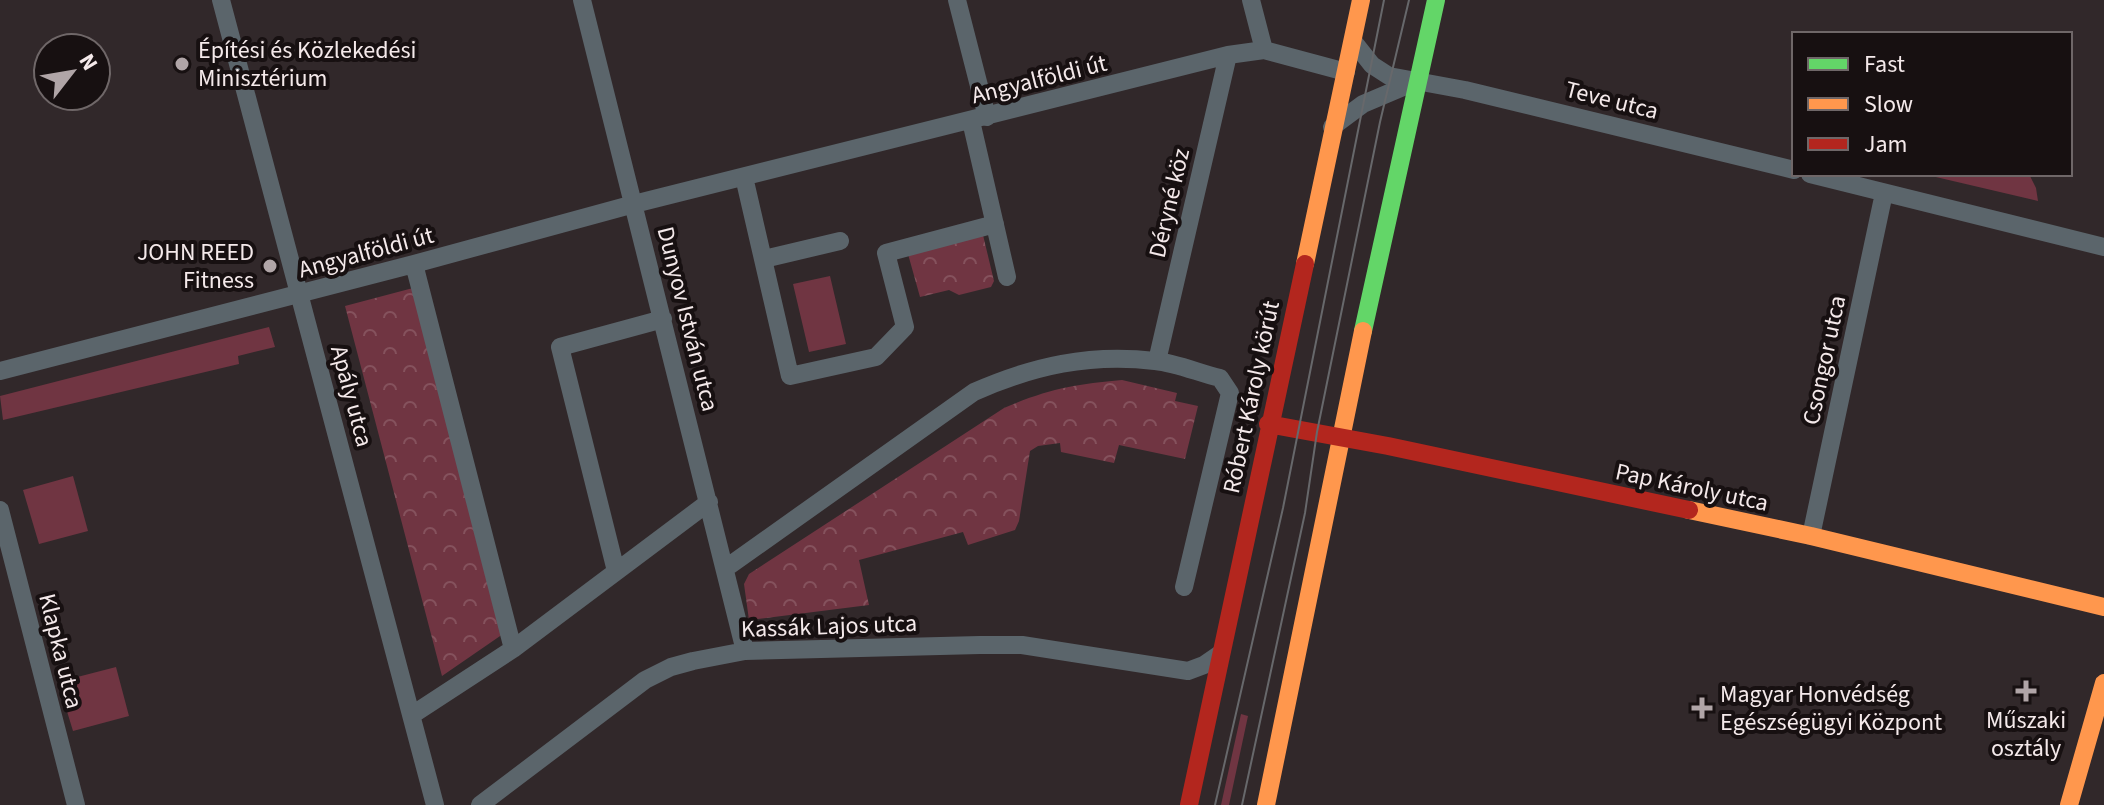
<svg xmlns="http://www.w3.org/2000/svg" width="2104" height="805" font-family="'Source Sans 3',sans-serif">
  <style>
    .grass { fill: #703542 }
    .park { fill: url(#park-crowns) }
    .lines { fill: none; stroke-linecap: round; stroke-linejoin: round }
    .street { stroke: #5b656b; stroke-width: 18 }
    .fast { stroke: #63d668; stroke-width: 18 }
    .slow { stroke: #ff974d; stroke-width: 18 }
    .jam { stroke: #b3261e; stroke-width: 18 }
    .tram { stroke: #67686b; stroke-width: 2 }
    .poi-dot { fill: #b0a5a7; stroke: #171011; stroke-width: 3 }
    .labels { text-anchor: middle; stroke-width: 8; stroke-linejoin: round; paint-order: stroke }
    .poi-label { font-size: 24px; fill: #f4e9ea; stroke: #171011; text-anchor: start }
    .street-label { font-size: 24px; fill: #f4e9ea; stroke: #171011 }
  </style>
  <defs>
    <pattern id="park-crowns" width="20" height="18" patternUnits="userSpaceOnUse" patternTransform="scale(2)"><rect width="20" height="18" fill="#703542"/><path d="M2 6a3 3 0 1 1 6 0M12 15a3 3 0 1 1 6 0" fill="none" stroke="#85525d"/></pattern>
  </defs>
  <rect width="100%" height="100%" fill="#31282a"/>
  <path class="grass" d="M 1923,174 L 2029,174 L 2036,188 L 2038,201 Z
    M 830,276 L 846,344 L 809,352 L 793,284 Z
    M 269,327 L 275,347 L 238,356 L 239,364 L 3,420 L 0,396 Z
    M 73,476 L 88,531 L 39,544 L 23,490 Z
    M 116,667 L 129,716 L 73,731 L 58,682 Z
    M 1241,714 L 1248,716 L 1229,805 L 1221,805 Z"/>
  <path class="park" d="M 983,235 L 994,281 L 991,287 L 959,295 L 949,290 L 920,297 L 908,254 Z
    M 413,288 L 503,634 L 442,676 L 345,306 Z
    M 1122,380 L 1177,393 L 1175,401 L 1198,406 L 1185,459 L 1119,445 L 1114,463 L 1061,452 L 1060,443 L 1038,446 L 1030,451 L 1019,521 L 1015,530 L 968,545 L 963,532 L 859,560 L 869,605 L 749,620 L 744,584 L 749,574 L 1004,408 C 1048,389 1076,384 1122,380 Z"/>
  <g class="lines">
    <path class="street" d="M 221,0 L 435,805
      M 582,0 L 745,651
      M 957,0 L 987,117
      M 1251,0 L 1264,50
      M 1353,41 L 1372,65 L 1389,76 L 1465,90 L 1794,170
      M 971,121 L 1007,277
      M 1332,127 L 1363,104 L 1415,82
      M 1810,174 L 2104,247
      M 744,177 L 790,376 L 876,357 L 905,327 L 886,253 L 995,224
      M 764,259 L 840,241
      M 414,264 L 513,649
      M 1157,361 L 1228,55
      M 0,371 L 414,264 L 634,204 L 1228,55 L 1264,50 L 1346,72
      M 0,510 L 76,805
      M 1811,536 L 1884,193
      M 726,568 L 974,392 C 1033,366 1090,353 1155,361 C 1176,363 1199,373 1220,378 L 1230,393 L 1184,587
      M 616,571 L 560,347 L 663,319
      M 412,715 L 513,649 L 709,502
      M 480,805 L 645,680 L 671,667 L 693,661 L 745,651 L 980,645 L 1022,645 L 1188,671 L 1204,665 L 1220,654"/>
    <path class="fast" d="M 1363,331 L 1436,0"/>
    <path class="slow" d="M 1305,264 L 1361,0
      M 1689,510 L 1811,536 L 2104,607
      M 1266,805 L 1363,331
      M 2069,805 L 2104,683"/>
    <path class="jam" d="M 1268,424 L 1388,446 L 1689,510
      M 1189,805 L 1305,264"/>
    <path class="tram" d="M 1215,805 L 1283,508 L 1384,0
      M 1242,805 L 1305,513 L 1317,432 L 1380,122 L 1409,0"/>
  </g>
  <g class="poi-dot">
    <circle cx="182" cy="64" r="8"/>
    <circle cx="270" cy="266" r="8"/>
    <path d="M2022 679h8v8h8v8h-8v8h-8v-8h-8v-8h8z"/>
    <path d="M1698 696h8v8h8v8h-8v8h-8v-8h-8v-8h8z"/>
  </g>
  <g class="labels">
    <g class="poi-label">
      <text x="198" y="58">Építési és Közlekedési<tspan x="198" dy="28">Minisztérium</tspan></text>
      <text x="254" y="260" text-anchor="end">JOHN REED<tspan x="254" dy="28">Fitness</tspan></text>
      <text x="1720" y="702">Magyar Honvédség<tspan x="1720" dy="28">Egészségügyi Központ</tspan></text>
      <text x="2026" y="728" text-anchor="middle">Műszaki<tspan x="2026" dy="28">osztály</tspan></text>
    </g>
    <g class="street-label">
      <text transform="translate(1039 79) rotate(-14)" y="8">Angyalföldi út</text>
      <text transform="translate(1612 100) rotate(14)" y="8">Teve utca</text>
      <text transform="translate(1169 203) rotate(-77)" y="8">Déryné köz</text>
      <text transform="translate(366 252) rotate(-15)" y="8">Angyalföldi út</text>
      <text transform="translate(688 319) rotate(76)" y="8">Dunyov István utca</text>
      <text transform="translate(1824 360) rotate(-78)" y="8">Csongor utca</text>
      <text transform="translate(352 396) rotate(75)" y="8">Apály utca</text>
      <text transform="translate(1251 397) rotate(-78)" y="8">Róbert Károly körút</text>
      <text transform="translate(1692 487) rotate(12)" y="8">Pap Károly utca</text>
      <text transform="translate(829 626) rotate(-2)" y="8">Kassák Lajos utca</text>
      <text transform="translate(61 651) rotate(76)" y="8">Klapka utca</text>
    </g>
  </g>
  <rect x="1792" y="32" width="280" height="144" fill="#171011" stroke="#6f6768" stroke-width="2"/>
  <rect x="1808" y="58" width="40" height="12" fill="#63d668" stroke="#6f6768" stroke-width="2"/>
  <text x="1864" y="72" font-size="24" fill="#f4e9ea">Fast</text>
  <rect x="1808" y="98" width="40" height="12" fill="#ff974d" stroke="#6f6768" stroke-width="2"/>
  <text x="1864" y="112" font-size="24" fill="#f4e9ea">Slow</text>
  <rect x="1808" y="138" width="40" height="12" fill="#b3261e" stroke="#6f6768" stroke-width="2"/>
  <text x="1864" y="152" font-size="24" fill="#f4e9ea">Jam</text>
  <g transform="translate(72 72) rotate(59)"><circle r="38" fill="#171011" stroke="#6f6768" stroke-width="2"/>
  <path d="M0-6L14 30L0 20L-14 30Z" fill="#b0a5a7"/>
  <text y="-12" font-size="22" font-weight="bold" text-anchor="middle" fill="#f4e9ea">N</text>
  </g>
</svg>
